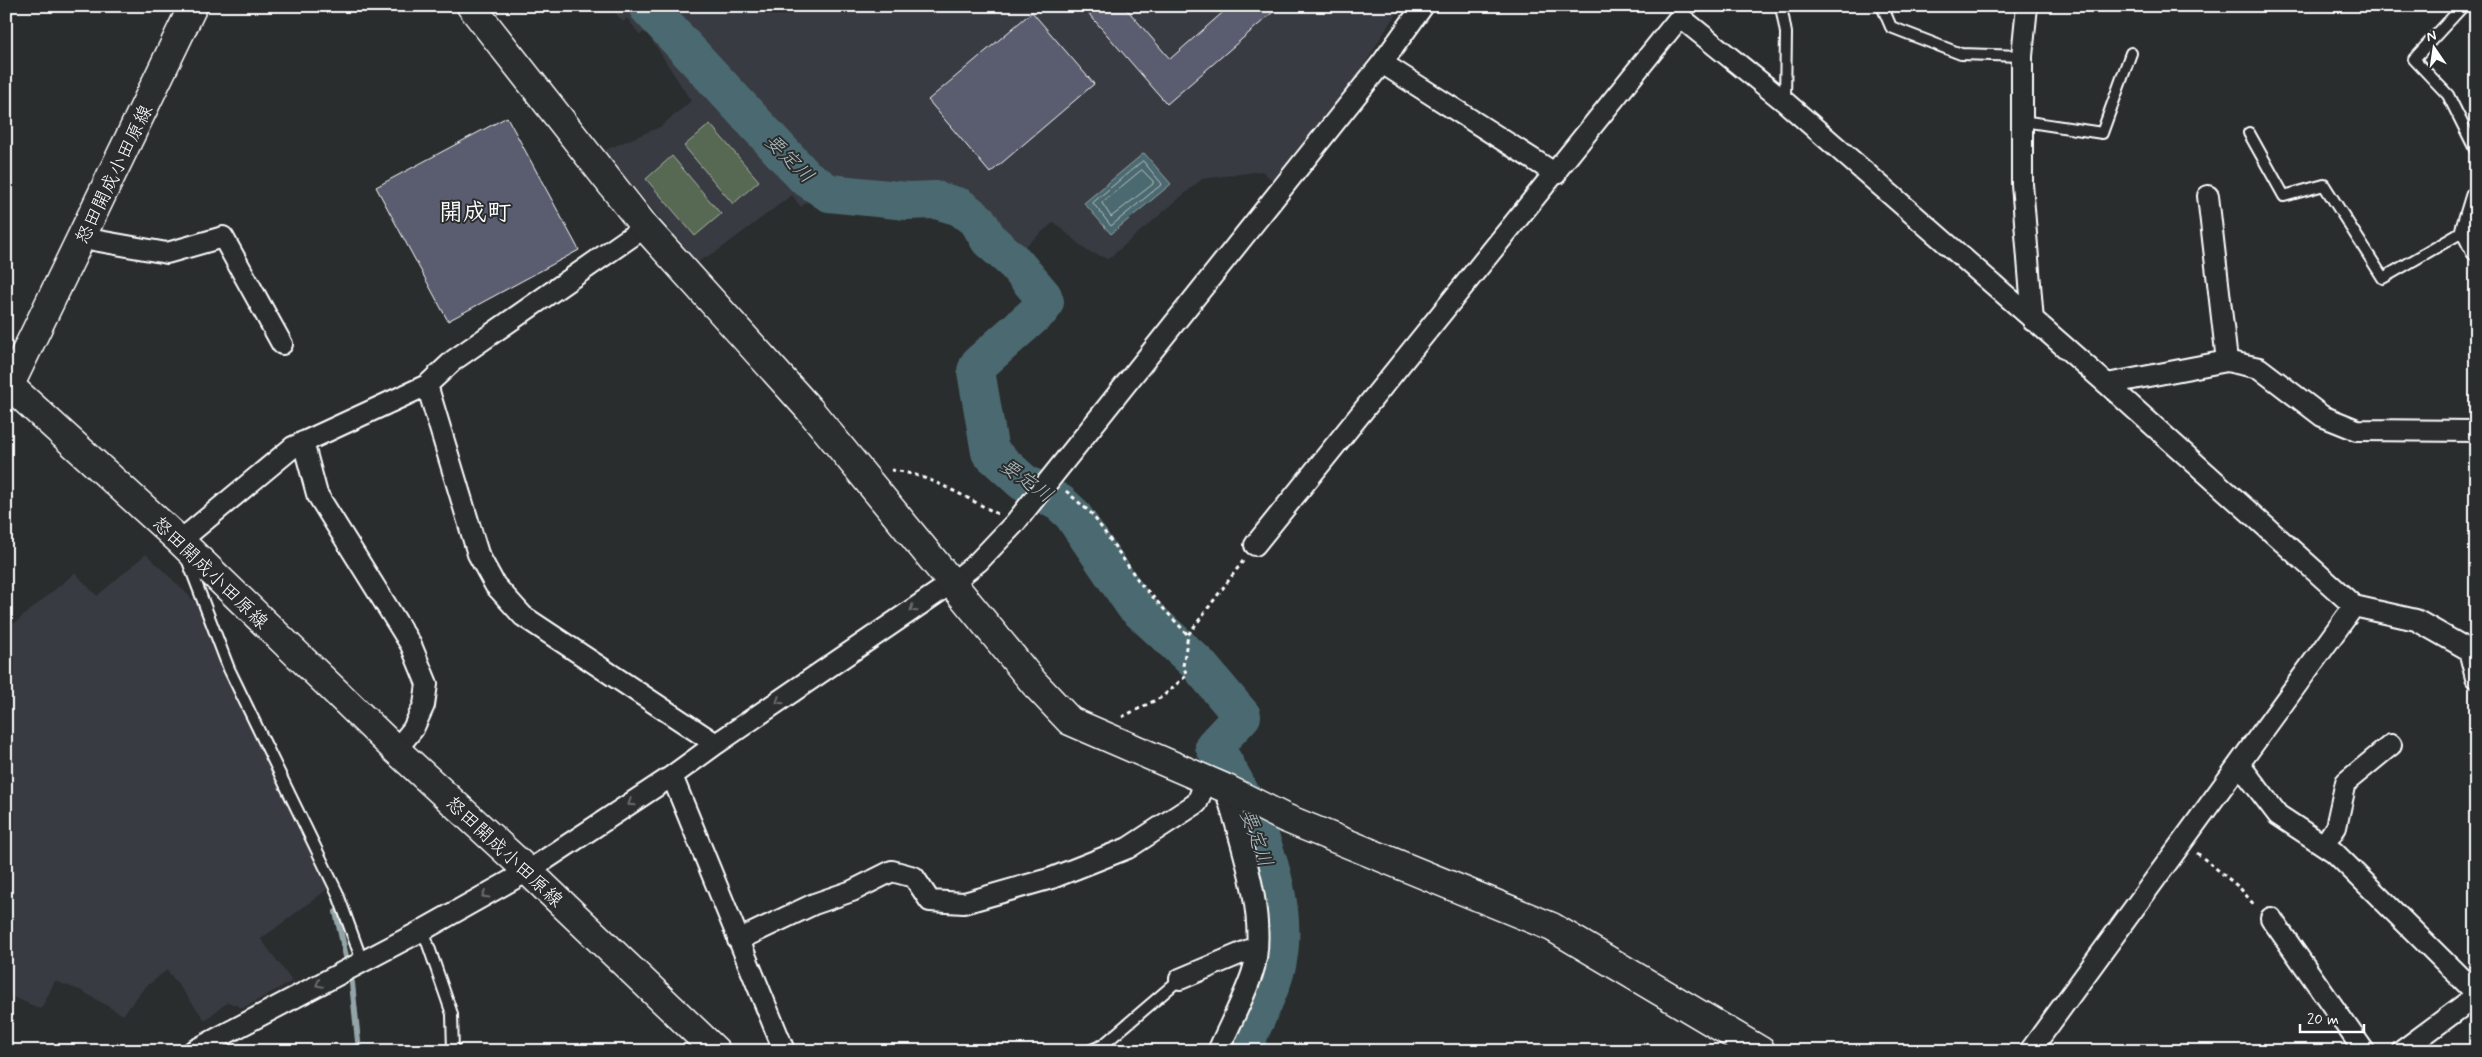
<svg xmlns="http://www.w3.org/2000/svg" width="2482" height="1057" font-family="Mynerve,'Klee One',sans-serif">
  <style>
    .built { fill: #383b42 }
    .green { fill: #596952; stroke: #acb4a8 }
    .water { fill: #4c696f; stroke: #94a5a9 }
    .lines { fill: none; stroke-linecap: round; stroke-linejoin: round }
    .shore { stroke: #b7c3c5; stroke-width: 1 }
    .stream { stroke: #94a5a9; stroke-width: 6 }
    .river { stroke: #4c696f; stroke-width: 38 }
    .building { fill: #5a5d6f; stroke: #fff }
    .lane-casing { stroke: #fff; stroke-width: 14 }
    .street-casing { stroke: #fff; stroke-width: 24 }
    .secondary-casing { stroke: #fff; stroke-width: 31 }
    .path { stroke: #fff; stroke-width: 3; stroke-dasharray: 4 4; stroke-linecap: butt }
    .lane { stroke: #2a2d2e; stroke-width: 10 }
    .street { stroke: #2a2d2e; stroke-width: 20 }
    .secondary { stroke: #2a2d2e; stroke-width: 28 }
    .oneway { stroke: #6a6c6d }
    .labels { text-anchor: middle; stroke-width: 4; stroke-linejoin: round; paint-order: stroke }
    .street-label { font-size: 19px; fill: #fff; stroke: #2a2d2e }
    .water-label { font-size: 20px; font-style: italic; fill: #aebcbe; stroke: #2a2d2e }
    .district-label { font-size: 24px; font-weight: bold; fill: #fff; stroke: #2a2d2e }
  </style>
  <rect width="100%" height="100%" fill="#2a2d2e"/>
  <filter id="ink" filterUnits="userSpaceOnUse"><feTurbulence type="fractalNoise" baseFrequency=".02" numOctaves="2"/><feDisplacementMap in="SourceGraphic" scale="10" xChannelSelector="R" yChannelSelector="G"/><feConvolveMatrix kernelMatrix="1 2 1 2 8 2 1 2 1" color-interpolation-filters="sRGB"/></filter>
  <g filter="url(#ink)">
    <path class="built" d="M 609,6 L 1403,6 L 1387,27 L 1351,88 L 1276,183 L 1262,171 L 1202,179 L 1108,259 L 1087,251 L 1054,222 L 1009,260 L 983,228 L 966,216 L 935,207 L 813,196 L 801,207 L 792,195 L 719,250 L 697,262 L 603,151 L 660,127 L 691,101 L 648,34 L 644,32 L 640,35 L 627,18 L 623,22 Z
      M 146,554 L 217,623 L 337,882 L 261,939 L 292,981 L 243,1008 L 228,1002 L 205,1020 L 167,970 L 144,988 L 123,1015 L 82,991 L 55,981 L 41,1009 L 6,994 L 6,630 L 75,573 L 97,596 Z"/>
    <path class="green" d="M 710,124 L 759,181 L 733,204 L 684,146 Z
      M 672,156 L 721,214 L 695,236 L 646,179 Z"/>
    <path class="water" d="M 1144,153 L 1171,184 L 1111,234 L 1084,203 Z"/>
    <g class="lines">
      <path class="shore" d="M 1143,161 L 1162,184 L 1111,226 L 1093,203 Z
        M 1142,170 L 1153,181 L 1153,184 L 1111,217 L 1102,203 Z"/>
      <path class="stream" d="M 336,912 L 352,983 L 359,1051"/>
      <path class="river" d="M 647,6 L 805,177 L 829,193 L 907,201 L 936,200 L 960,207 L 978,221 L 989,240 L 1015,263 L 1043,296 L 1045,302 L 1042,308 L 979,364 L 976,371 L 990,452 L 1023,482 L 1060,503 L 1072,514 L 1134,605 L 1199,665 L 1242,716 L 1214,746 C 1251,806 1296,901 1275,973 C 1267,1000 1252,1025 1242,1051"/>
    </g>
    <path class="building" d="M 1082,6 L 1124,6 L 1170,59 L 1230,6 L 1280,6 L 1167,104 Z
      M 1032,12 L 1094,84 L 990,173 L 928,100 Z
      M 507,117 L 579,250 L 448,321 L 376,187 Z"/>
    <g class="lines">
      <defs>
        <path id="lane" d="M 1781,6 L 1786,33 L 1785,102
          M 1882,6 L 1891,27 L 1961,54 L 2022,56
          M 2463,6 L 2414,59 L 2448,95 L 2476,151
          M 2023,121 L 2102,133 L 2131,53
          M 2249,133 L 2284,196 L 2324,185 L 2383,278 L 2466,230
          M 187,559 L 229,669 L 337,892 L 362,961
          M 423,930 L 452,1014 L 453,1051
          M 1089,1051 L 1103,1045 L 1180,979"/>
        <path id="street" d="M 2027,6 L 2022,56 L 2022,184 L 2033,321
          M 1382,63 L 1556,174
          M 2208,196 L 2227,361
          M 2476,197 L 2466,230 L 2476,250
          M 82,238 L 167,253 L 223,237 L 282,344
          M 2107,384 L 2227,361 L 2259,368 L 2322,416 L 2357,430 L 2476,431
          M 427,385 L 478,554 L 495,585 L 523,616 L 716,744
          M 303,442 L 317,494 L 411,645 L 427,684 L 424,705 L 413,729 L 396,750
          M 180,541 L 293,447 L 427,385 L 454,360 L 645,227
          M 1255,545 L 1680,17 L 1785,102 L 2107,384 L 2354,606 L 2030,1051
          M 2354,606 L 2416,620 L 2469,650 L 2476,678
          M 2239,764 L 2278,815 L 2334,852 L 2476,993
          M 672,776 L 783,1048 L 781,1051
          M 2324,845 L 2336,827 L 2346,782 L 2391,745
          M 2271,918 L 2364,1051
          M 738,940 L 814,904 L 852,891 L 892,871 L 914,877 L 930,901 L 964,903 L 1052,878 L 1128,848 L 1197,803 L 1206,780
          M 1180,979 L 1256,947
          M 193,1051 L 423,930 L 528,871 L 672,776 L 716,744 L 953,582 L 978,562 L 1015,523 L 1382,63 L 1423,6
          M 1218,1051 C 1229,1026 1243,1000 1252,974 C 1270,923 1240,839 1225,788
          M 2402,1051 L 2476,996"/>
        <path id="secondary" d="M 471,6 L 645,227 L 809,409 L 1034,683 L 1070,721 L 1225,788 L 1285,818 L 1552,927 L 1761,1051
          M 10,386 L 180,541 L 396,750 L 528,871 L 716,1051
          M 6,393 L 193,6"/>
      </defs>
      <use href="#lane" class="lane-casing"/>
      <use href="#street" class="street-casing"/>
      <use href="#secondary" class="secondary-casing"/>
      <path class="path" d="M 891,470 C 929,474 964,497 998,514
        M 1066,491 L 1092,514 L 1140,583 L 1188,635
        M 1122,717 L 1162,697 L 1187,675 L 1183,666 L 1188,635 L 1243,561
        M 2197,853 L 2240,888 L 2255,906"/>
      <use href="#lane" class="lane"/>
      <use href="#street" class="street"/>
      <use href="#secondary" class="secondary"/>
    </g>
    <defs><path id="oneway-chevron" d="M-2-3.5L2.5 0L-2 3.5" fill="none" stroke-width="1.6" stroke-linecap="round" stroke-linejoin="round" transform="scale(1.25)"/></defs>
    <g class="oneway">
      <use href="#oneway-chevron" transform="translate(913 609) rotate(146)"/>
      <use href="#oneway-chevron" transform="translate(779 701) rotate(146)"/>
      <use href="#oneway-chevron" transform="translate(631 803) rotate(147)"/>
      <use href="#oneway-chevron" transform="translate(485 895) rotate(150)"/>
      <use href="#oneway-chevron" transform="translate(319 984) rotate(152)"/>
    </g>
  </g>
  <g class="labels">
    <g class="street-label">
      <text transform="translate(113 174) rotate(-64)" y="7">怒田開成小田原線</text>
      <text transform="translate(211 572) rotate(44)" y="7">怒田開成小田原線</text>
      <text transform="translate(505 851) rotate(43)" y="7">怒田開成小田原線</text>
    </g>
    <g class="water-label">
      <text transform="translate(790 158) rotate(45)" y="7">要定川</text>
      <text transform="translate(1027 480) rotate(36)" y="7">要定川</text>
      <text transform="translate(1257 838) rotate(70)" y="7">要定川</text>
    </g>
    <g class="district-label">
      <text x="475" y="220">開成町</text>
    </g>
  </g>
  <rect width="2482" height="1057" fill="none" stroke="#2a2d2e" stroke-width="25"/>
  <rect x="12" y="12" width="2457" height="1032" fill="none" stroke="#fff" stroke-width="2" filter="url(#ink)"/>
  <g transform="translate(2434 48) rotate(347)" stroke="#2a2d2e" stroke-width="4" paint-order="stroke">
  <path d="M0-4L9 19L0 12L-9 19Z" fill="#ffffff"/>
  <text y="-8" font-size="14" font-weight="bold" text-anchor="middle" fill="#ffffff">N</text>
  </g>
  <path d="M2300 1024v8h64v-8" fill="none" stroke="#ffffff" stroke-width="2.5"/>
  <text x="2307" y="1024" font-size="15" fill="#ffffff" stroke="#2a2d2e" stroke-width="4" paint-order="stroke">20 m</text>
</svg>
